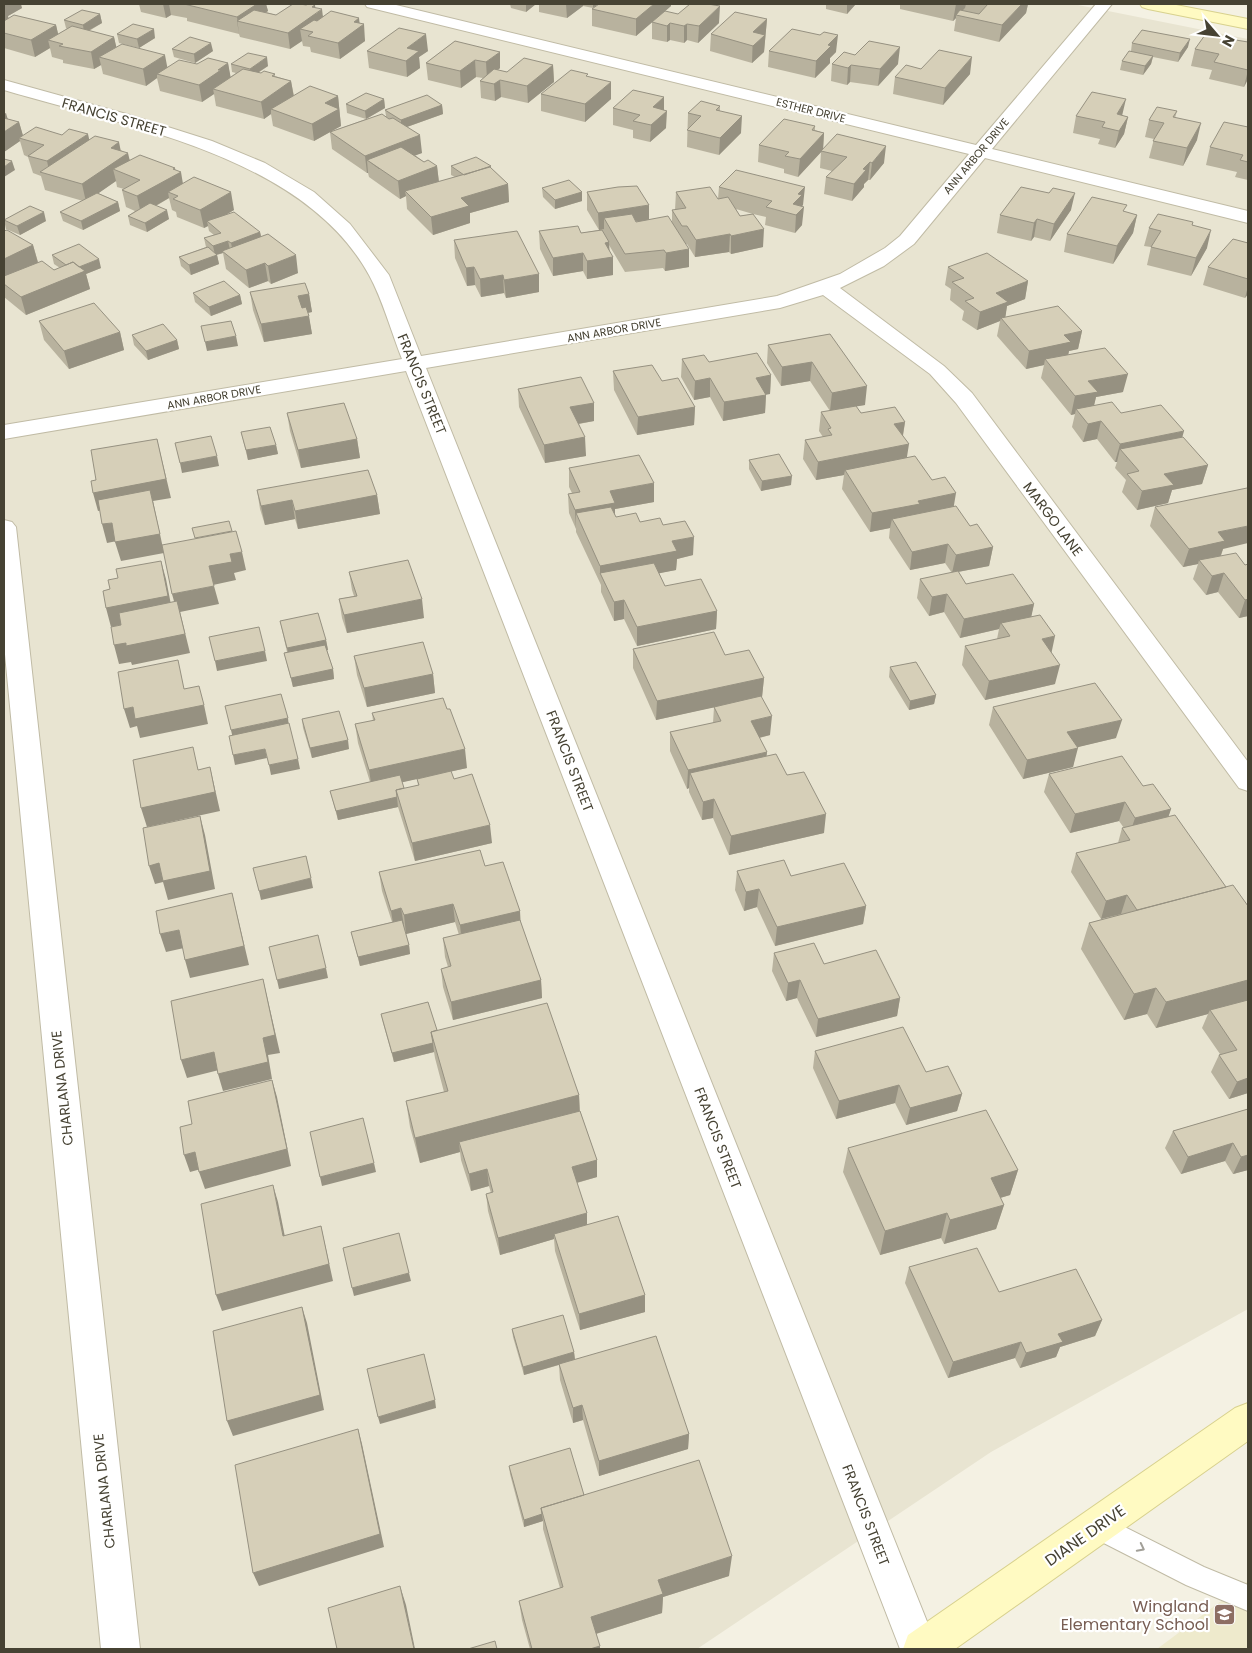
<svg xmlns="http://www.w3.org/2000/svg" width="1252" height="1653" font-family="Poppins,sans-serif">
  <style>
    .residential { fill: #e8e4d1 }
    .education { fill: #eeeacc }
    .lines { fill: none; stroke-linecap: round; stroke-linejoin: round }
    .lane-casing { stroke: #c0bba5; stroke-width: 2 }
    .street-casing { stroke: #c0bba5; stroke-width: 2 }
    .secondary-casing { stroke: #d8d18e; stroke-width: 2 }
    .lane { fill: #fff; fill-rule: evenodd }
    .street { fill: #fff; fill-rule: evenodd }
    .secondary { fill: #fffac2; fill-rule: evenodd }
    .wall { fill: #b8b29e; fill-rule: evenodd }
    .shaded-wall { fill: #969181 }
    .building { fill: #d6cfb8; stroke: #969181 }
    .oneway { stroke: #a2a099 }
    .labels { text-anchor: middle; stroke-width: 4.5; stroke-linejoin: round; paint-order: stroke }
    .far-street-label { font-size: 11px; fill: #464233; stroke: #fff }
    .street-label { font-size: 14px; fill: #464233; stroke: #fff }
    .near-street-label { font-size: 16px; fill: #464233; stroke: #fff }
    .near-education-label { font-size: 16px; fill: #785e54; stroke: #fff; text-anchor: end }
  </style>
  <rect width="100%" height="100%" fill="#f4f1e3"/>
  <path class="residential" d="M 4,4 L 1073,4 L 1248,39 L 1248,1309 L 991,1452 L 697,1649 L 4,1649 Z"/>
  <path class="education" d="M 1248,1581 L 1248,1649 L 1157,1649 Z"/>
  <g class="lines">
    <defs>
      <path id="lane" d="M 1097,1513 L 1204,1567 L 1248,1585 L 1248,1611 L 1186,1585 L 1088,1535 L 1084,1526 L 1088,1517 Z"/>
      <path id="street" d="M 365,4 L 392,4 L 976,145 L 1096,4 L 1112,4 L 992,149 L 1248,211 L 1248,223 L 985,158 L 914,244 L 884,266 L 840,288 L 944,366 L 972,393 L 1248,762 L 1248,791 L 1239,788 L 956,403 L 930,374 L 823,295 L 780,308 L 426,368 L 938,1649 L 900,1649 L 406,371 L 4,439 L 4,425 L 402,359 C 392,334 382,298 369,275 C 303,155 124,126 4,90 L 4,80 L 130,115 L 212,141 L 265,163 L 314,192 L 350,224 L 389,275 L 421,356 L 777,296 L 840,274 L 885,248 L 900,236 L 969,154 L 367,7 Z
        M 4,520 L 12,522 L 16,527 L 140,1649 L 101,1649 L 4,644 Z"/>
      <path id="secondary" d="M 1140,4 L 1171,4 L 1248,19 L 1248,29 L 1148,9 L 1142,7 Z
        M 1248,1403 L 1248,1441 L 955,1649 L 903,1649 L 908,1635 L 1235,1408 Z"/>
    </defs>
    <use href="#lane" class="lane-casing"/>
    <use href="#street" class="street-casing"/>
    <use href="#secondary" class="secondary-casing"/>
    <use href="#lane" class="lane"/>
    <use href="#street" class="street"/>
    <use href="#secondary" class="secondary"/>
  </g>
  <path class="wall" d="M 4,4 L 22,8 L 8,16 L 8,18 L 56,25 L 58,34 L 67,29 L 66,28 L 64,20 L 100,14 L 102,23 L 89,31 L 114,37 L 116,47 L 167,67 L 197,64 L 228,63 L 230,77 L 236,73 L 232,72 L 231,64 L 268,66 L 258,73 L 275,74 L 275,76 L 291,81 L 294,96 L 338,96 L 341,126 L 330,132 L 366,119 L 347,113 L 346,104 L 384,99 L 385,108 L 366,119 L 386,116 L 385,110 L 442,105 L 443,114 L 407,127 L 422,153 L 415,155 L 424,162 L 437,166 L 439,182 L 455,177 L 451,175 L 451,166 L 491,166 L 491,168 L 508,184 L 509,202 L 470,213 L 470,223 L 433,235 L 407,209 L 406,196 L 400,199 L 369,177 L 368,173 L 367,173 L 332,149 L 330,132 L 314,141 L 273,126 L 271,114 L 264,119 L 216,106 L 214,94 L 202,102 L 160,91 L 157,78 L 146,86 L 103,74 L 101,65 L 94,69 L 63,63 L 63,60 L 52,57 L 50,48 L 35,57 L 4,48 Z
    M 139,4 L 266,4 L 268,11 L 266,12 L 276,15 L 306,5 L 315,5 L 315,8 L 323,16 L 360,23 L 365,41 L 340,59 L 311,52 L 310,47 L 303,46 L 302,41 L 290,49 L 240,37 L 239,34 L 187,21 L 187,18 L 171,15 L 166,18 L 141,12 Z
    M 510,4 L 536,4 L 526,12 L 511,8 Z
    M 539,4 L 598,4 L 593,8 L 583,6 L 567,18 L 539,12 Z
    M 826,4 L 856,4 L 855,5 L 847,14 L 826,9 Z
    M 900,4 L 1028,4 L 1026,13 L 999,42 L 954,31 L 956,18 L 953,21 L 900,9 Z
    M 671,6 L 636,36 L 592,26 L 592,9 Z
    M 767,19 L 764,52 L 752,63 L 710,51 L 711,34 Z
    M 652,22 L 719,23 L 698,43 L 687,40 L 684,43 L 670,40 L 667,42 L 652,39 Z
    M 117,34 L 155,38 L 139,48 L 119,43 Z
    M 820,35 L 836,52 L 830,58 L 830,63 L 815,78 L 768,67 L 769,51 Z
    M 455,41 L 500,68 L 498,70 L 507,72 L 553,65 L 554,82 L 528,103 L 501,97 L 495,101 L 481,98 L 480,81 L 483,78 L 476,77 L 461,88 L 428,80 L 426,63 Z
    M 1248,42 L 1248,79 L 1244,87 L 1209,79 L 1212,70 L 1191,66 L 1195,49 Z
    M 1132,43 L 1188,47 L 1178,62 L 1153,57 L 1151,64 L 1143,75 L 1120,70 L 1122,61 L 1131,51 Z
    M 172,49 L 213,51 L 195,63 L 174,57 Z
    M 367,51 L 428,51 L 419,57 L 420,68 L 407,77 L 369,68 Z
    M 832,64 L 898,64 L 878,86 L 850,82 L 847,85 L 831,81 Z
    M 921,69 L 970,74 L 943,105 L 893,94 L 895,77 Z
    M 588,77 L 611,99 L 585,122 L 541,111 L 541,94 Z
    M 664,97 L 664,110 L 666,128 L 650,142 L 633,138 L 633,130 L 613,125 L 613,108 Z
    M 720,106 L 720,111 L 741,133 L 719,155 L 687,147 L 688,113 Z
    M 1177,111 L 1175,118 L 1197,140 L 1183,166 L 1149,158 L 1154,139 L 1145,137 L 1149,120 Z
    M 4,112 L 8,119 L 19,122 L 23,136 L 62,135 L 89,140 L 121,150 L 130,160 L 175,170 L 183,184 L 234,210 L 227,214 L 260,232 L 261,236 L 298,273 L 271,284 L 268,281 L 249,288 L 226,269 L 223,253 L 217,255 L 219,264 L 191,275 L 181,266 L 179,257 L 206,247 L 204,238 L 214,235 L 209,231 L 208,226 L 204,228 L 177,217 L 176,212 L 172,210 L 169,198 L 156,206 L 169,219 L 147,232 L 130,225 L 128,216 L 135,211 L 126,207 L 122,190 L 124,189 L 117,187 L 116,181 L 98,193 L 118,202 L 120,211 L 83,230 L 63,221 L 60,212 L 83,201 L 45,190 L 41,176 L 33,173 L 28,157 L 24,155 L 20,141 L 4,152 Z
    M 1076,116 L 1123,116 L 1128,117 L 1124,134 L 1115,148 L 1098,144 L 1100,139 L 1073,133 Z
    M 815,126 L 815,130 L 824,133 L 823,149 L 884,163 L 870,180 L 868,180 L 864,184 L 864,187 L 852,201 L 824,194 L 826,177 L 832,171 L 820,168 L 821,152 L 798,177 L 784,173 L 784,169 L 758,162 L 759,145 Z
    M 1248,127 L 1248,180 L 1235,177 L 1237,172 L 1206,165 L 1210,147 Z
    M 719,187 L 803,205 L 802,206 L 802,225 L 795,233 L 765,225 L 766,217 L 753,214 L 763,247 L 731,254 L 729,252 L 695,257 L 687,244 L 686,244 L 689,267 L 665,271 L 663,268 L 625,272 L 609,245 L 609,251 L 613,257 L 613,275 L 587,279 L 583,271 L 553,276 L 540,249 L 539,231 L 581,233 L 599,230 L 587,210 L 587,192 L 649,220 L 672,222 L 672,210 L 675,210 L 676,192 L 718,199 ZM 736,209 L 753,214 L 740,216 Z
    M 542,188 L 582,192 L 582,201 L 555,209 L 543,197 Z
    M 1049,193 L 1071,210 L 1050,241 L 1034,237 L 1031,241 L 997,233 L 1000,215 Z
    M 1125,212 L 1137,215 L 1133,233 L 1113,264 L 1064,252 L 1067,234 Z
    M 4,220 L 46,221 L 20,235 L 6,229 Z
    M 1193,225 L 1207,248 L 1191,276 L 1147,265 L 1151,247 L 1144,246 L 1149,228 Z
    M 4,231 L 33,245 L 38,262 L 54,270 L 60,268 L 54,264 L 52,255 L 101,268 L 86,274 L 90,289 L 26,315 L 4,297 Z
    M 454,240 L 539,292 L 506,298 L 504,293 L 481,297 L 475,285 L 467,286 L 455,258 Z
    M 1248,243 L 1248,294 L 1245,298 L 1203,285 L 1208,267 Z
    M 948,267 L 1028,281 L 1025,299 L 1007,306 L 1005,317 L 1082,331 L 1078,349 L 1069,351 L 1068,355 L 1123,392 L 1096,397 L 1094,405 L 1121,413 L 1182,437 L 1208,465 L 1202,484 L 1172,490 L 1168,503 L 1137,510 L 1122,492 L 1126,480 L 1115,468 L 1117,462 L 1115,462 L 1097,439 L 1083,442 L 1072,427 L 1075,414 L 1071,415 L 1041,378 L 1044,365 L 1026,369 L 997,336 L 1000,321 L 977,330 L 962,320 L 964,311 L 950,300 L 951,289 L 945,285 Z
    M 250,292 L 309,294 L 312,312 L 308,313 L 312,334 L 264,342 L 253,310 Z
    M 193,293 L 240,295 L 242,304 L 211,316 L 195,302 Z
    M 39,321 L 120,332 L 124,350 L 69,369 L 44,340 Z
    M 830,334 L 865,405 L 856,406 L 861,413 L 905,422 L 903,436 L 907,458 L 932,480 L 970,526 L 993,547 L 989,566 L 958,572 L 966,584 L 1034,604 L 1031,616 L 1051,652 L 1055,684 L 985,700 L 962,665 L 965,646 L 997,639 L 999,629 L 960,638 L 944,612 L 929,616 L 917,598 L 920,579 L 952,573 L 945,563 L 910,570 L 889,538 L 890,528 L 870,532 L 842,489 L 844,475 L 816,480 L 803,459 L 805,440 L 823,437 L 819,431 L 821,412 L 830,411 L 810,381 L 781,386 L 767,363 L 768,345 Z
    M 132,335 L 177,340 L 179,349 L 148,360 L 134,345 Z
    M 682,359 L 709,362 L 771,375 L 770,394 L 766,394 L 765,413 L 723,421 L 710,397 L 694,400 L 681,377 Z
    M 613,371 L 695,407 L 694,425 L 637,435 L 614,390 Z
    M 518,389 L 594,403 L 594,421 L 579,424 L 586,456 L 545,463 L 519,407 Z
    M 287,413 L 357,439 L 360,458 L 301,468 L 290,431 Z
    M 241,432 L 276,445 L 278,454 L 248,460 Z
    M 749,460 L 791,485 L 761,491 L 749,469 Z
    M 569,468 L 654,502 L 615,509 L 615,516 L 616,517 L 640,522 L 663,525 L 693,555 L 677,559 L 676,570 L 659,573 L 665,586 L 717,611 L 716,629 L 637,646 L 624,619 L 614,621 L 601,592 L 601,585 L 576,532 L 576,529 L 569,513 L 568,494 L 572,493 L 569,487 Z
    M 257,490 L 377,495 L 380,514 L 298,529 L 295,519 L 265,525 L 260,509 Z
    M 1155,507 L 1223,549 L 1221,556 L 1245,565 L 1248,616 L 1239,618 L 1218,592 L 1206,595 L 1193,579 L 1198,564 L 1183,567 L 1150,526 Z
    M 349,572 L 424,618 L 347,633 L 342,618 L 339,599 L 354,596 L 352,590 Z
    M 280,621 L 326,640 L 328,650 L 327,650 L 333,669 L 334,679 L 293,687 L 284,653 L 287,652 Z
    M 633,649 L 725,655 L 764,678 L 762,697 L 761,697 L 770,735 L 759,738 L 767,752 L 766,756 L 787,775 L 824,833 L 729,855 L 713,818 L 702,820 L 689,792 L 689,788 L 687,789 L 670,751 L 670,732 L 713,723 L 714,707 L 656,720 L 633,668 Z
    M 354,656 L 433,674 L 435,693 L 367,707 L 357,675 Z
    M 890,667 L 936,695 L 934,704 L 909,710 L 889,677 Z
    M 993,707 L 1116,738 L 1077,747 L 1073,767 L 1023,779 L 989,725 Z
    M 372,713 L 467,768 L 402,782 L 404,789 L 418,785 L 417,779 L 454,779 L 492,843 L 415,861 L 398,807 L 338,820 L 330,791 L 370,782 L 358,743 L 355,724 L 373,721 Z
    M 302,719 L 349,749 L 312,758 L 303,728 Z
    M 1049,774 L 1143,786 L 1171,809 L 1168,817 L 1226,887 L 1248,906 L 1248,1093 L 1229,1099 L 1211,1072 L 1219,1055 L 1220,1054 L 1202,1028 L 1208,1014 L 1156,1028 L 1147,1014 L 1124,1020 L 1081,949 L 1089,923 L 1121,914 L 1101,919 L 1071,872 L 1076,853 L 1118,843 L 1122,828 L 1124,828 L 1119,821 L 1070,833 L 1044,792 Z
    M 485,866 L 520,911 L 520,922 L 541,980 L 542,998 L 453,1020 L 443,987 L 441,969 L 448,967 L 445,957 L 443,938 L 459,935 L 455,922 L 406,934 L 404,927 L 409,945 L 410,954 L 360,966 L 351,932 L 392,922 L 382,891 L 379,872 Z
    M 737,871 L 791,876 L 866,906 L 863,924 L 775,946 L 757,907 L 744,911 L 735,890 Z
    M 774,953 L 824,964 L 900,998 L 897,1016 L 816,1037 L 797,998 L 786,1001 L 772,971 Z
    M 381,1014 L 437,1030 L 579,1095 L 580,1111 L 597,1160 L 597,1177 L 577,1183 L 587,1225 L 645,1295 L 645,1312 L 580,1330 L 555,1251 L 554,1239 L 500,1255 L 488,1211 L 486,1194 L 491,1193 L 489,1186 L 471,1191 L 461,1160 L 460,1152 L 420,1163 L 410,1127 L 406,1101 L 444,1092 L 435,1058 L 434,1052 L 394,1062 L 383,1023 Z
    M 815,1051 L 926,1072 L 962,1094 L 957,1111 L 906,1125 L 895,1103 L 836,1119 L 813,1068 Z
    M 1248,1109 L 1248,1170 L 1233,1174 L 1225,1161 L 1181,1174 L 1165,1148 L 1173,1131 Z
    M 848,1148 L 1018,1170 L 1010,1195 L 1000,1198 L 1004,1205 L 996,1229 L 944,1244 L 941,1238 L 880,1255 L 843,1172 Z
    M 909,1267 L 999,1292 L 1102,1320 L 1095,1336 L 1060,1347 L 1056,1357 L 1020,1368 L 1015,1358 L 948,1378 L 905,1283 Z
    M 512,1329 L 574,1352 L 575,1360 L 689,1434 L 688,1449 L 599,1476 L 583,1420 L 573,1423 L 560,1380 L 559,1365 L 524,1375 L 513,1337 Z
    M 509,1466 L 584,1495 L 729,1576 L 663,1597 L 662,1613 L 596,1634 L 600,1649 L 530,1649 L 522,1620 L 519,1601 L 560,1588 L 543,1529 L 543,1521 L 524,1527 L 510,1474 Z"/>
  <path class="shaded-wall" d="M 4,4 L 21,4 L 22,8 L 8,16 L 11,28 L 4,33 Z
    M 163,4 L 169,4 L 171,15 L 166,18 Z
    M 253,4 L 266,4 L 268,11 L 259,17 L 237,21 L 239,34 L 237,17 Z
    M 526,4 L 536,4 L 526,12 Z
    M 566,4 L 583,4 L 583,6 L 567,18 Z
    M 593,4 L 598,4 L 593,8 Z
    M 654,4 L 671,4 L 671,6 L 636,36 L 636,19 Z
    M 849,4 L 856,4 L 855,5 L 847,14 L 847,5 Z
    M 956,4 L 966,4 L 965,8 L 958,15 L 956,15 L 956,18 L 953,21 Z
    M 1022,4 L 1028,4 L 1026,13 L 999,42 L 1002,25 Z
    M 315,5 L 316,14 L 322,9 L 324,26 L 313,32 L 300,29 L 302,41 L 290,49 L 288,33 L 312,7 Z
    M 720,6 L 719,23 L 698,43 L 699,26 Z
    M 100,14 L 102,23 L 84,33 L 83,25 Z
    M 359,18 L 360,27 L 364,24 L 365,41 L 340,59 L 338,43 L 354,22 Z
    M 767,19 L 764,52 L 752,63 L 753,32 Z
    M 670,23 L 670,40 L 667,42 L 667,26 Z
    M 687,24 L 687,40 L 684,43 L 684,26 Z
    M 56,25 L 60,42 L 48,40 L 50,48 L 35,57 L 31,40 Z
    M 154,29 L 155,38 L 139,48 L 137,39 Z
    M 426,34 L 428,51 L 419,57 L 420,68 L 407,77 L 406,61 L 407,48 Z
    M 838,35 L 836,52 L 830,58 L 830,63 L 815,78 L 816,61 L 828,45 Z
    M 114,37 L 118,54 L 99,57 L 101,65 L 94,69 L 91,52 Z
    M 1190,39 L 1188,47 L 1178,62 L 1180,53 Z
    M 211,43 L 213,51 L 195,63 L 194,54 Z
    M 900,47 L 898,64 L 878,86 L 880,69 Z
    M 500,52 L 500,68 L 487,79 L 486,62 Z
    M 165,55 L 168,71 L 157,74 L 157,78 L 146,86 L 143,69 Z
    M 1153,56 L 1151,64 L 1143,75 L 1145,66 Z
    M 267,57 L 268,66 L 251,77 L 250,69 Z
    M 972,57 L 970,74 L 943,105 L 945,88 Z
    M 475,60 L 476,77 L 461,88 L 460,71 Z
    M 228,63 L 231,79 L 213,89 L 214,94 L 202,102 L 199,85 L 218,70 Z
    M 553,65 L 554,82 L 528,103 L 527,86 Z
    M 851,65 L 850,82 L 847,85 L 848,68 Z
    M 1248,70 L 1248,79 L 1244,87 Z
    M 500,80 L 501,97 L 495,101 L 494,84 Z
    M 291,81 L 294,98 L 271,109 L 271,114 L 264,119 L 261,102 Z
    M 611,82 L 611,99 L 585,122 L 585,104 Z
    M 338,96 L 341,126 L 314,141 L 312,124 L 325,103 Z
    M 664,97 L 664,113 L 667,111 L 666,128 L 650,142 L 651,125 L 653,107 Z
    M 384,99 L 385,108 L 366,119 L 365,111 Z
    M 1126,99 L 1122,116 L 1117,114 Z
    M 442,105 L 443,114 L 401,129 L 401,120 Z
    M 6,113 L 10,128 L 19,122 L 24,139 L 19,138 L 20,141 L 4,152 L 4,114 Z
    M 742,116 L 741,133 L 719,155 L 720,138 Z
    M 1128,117 L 1124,134 L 1115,148 L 1119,131 Z
    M 1201,123 L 1197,140 L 1183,166 L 1187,148 Z
    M 824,133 L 823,150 L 798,177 L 800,159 Z
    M 88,134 L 92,152 L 50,175 L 47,161 Z
    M 420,135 L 422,153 L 379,169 L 367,160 L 368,173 L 367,173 L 365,156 Z
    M 119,142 L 122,157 L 128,153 L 132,170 L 113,169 L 116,181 L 86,202 L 82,184 L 111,148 Z
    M 886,146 L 884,163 L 870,180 L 872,163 Z
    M 12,161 L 15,170 L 4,177 L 4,167 Z
    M 870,162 L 868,180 L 864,184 L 864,187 L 852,201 L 854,184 L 863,169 Z
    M 437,166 L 439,183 L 405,191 L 406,196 L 400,199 L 398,181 Z
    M 175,168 L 176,174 L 181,172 L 184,190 L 168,192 L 169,198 L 141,214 L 137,196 Z
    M 508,184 L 509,202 L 470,213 L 470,223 L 433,235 L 431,217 L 461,198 Z
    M 805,187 L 803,205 L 801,207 L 804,207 L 802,225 L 795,233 L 796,215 L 793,204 L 798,194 Z
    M 231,192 L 234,210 L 210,224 L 207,221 L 208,226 L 204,228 L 200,210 Z
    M 582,192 L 582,201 L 555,209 L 555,200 Z
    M 1075,193 L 1071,210 L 1050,241 L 1054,224 Z
    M 118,202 L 120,211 L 83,230 L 81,221 Z
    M 649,205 L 649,222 L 604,218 L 604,229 L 599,230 L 598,213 Z
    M 167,210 L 169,219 L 147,232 L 145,223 Z
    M 44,212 L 46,221 L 20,235 L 17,226 Z
    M 1137,215 L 1133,233 L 1113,264 L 1117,246 Z
    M 1037,219 L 1034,237 L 1031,241 L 1034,223 Z
    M 764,229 L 763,247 L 731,254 L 731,236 Z
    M 1211,230 L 1207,248 L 1191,276 L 1196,258 Z
    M 260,232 L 262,241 L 233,252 L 231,243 Z
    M 730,234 L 729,252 L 695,257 L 696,240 Z
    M 228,241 L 230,250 L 222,251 L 223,253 L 215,255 L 213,246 Z
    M 609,242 L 610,258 L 613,257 L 613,275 L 587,279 L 587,261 L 605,243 Z
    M 33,245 L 38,263 L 4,279 L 4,259 Z
    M 689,249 L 689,267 L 665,271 L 666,253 Z
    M 583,253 L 583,271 L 553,276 L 553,258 Z
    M 217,255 L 219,264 L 191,275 L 189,265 Z
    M 296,255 L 298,273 L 271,284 L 268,266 Z
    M 99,259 L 101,268 L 86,274 L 90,289 L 26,315 L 21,297 L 72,270 Z
    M 265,263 L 268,281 L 249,288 L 246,270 Z
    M 474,267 L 475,285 L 467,286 L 466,268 Z
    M 539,274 L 539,292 L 506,298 L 504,280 Z
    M 503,275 L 504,293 L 481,297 L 480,279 Z
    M 1028,281 L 1025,299 L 1007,306 L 1005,320 L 1001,318 L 1000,321 L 977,330 L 980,312 L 996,293 Z
    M 1248,286 L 1248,294 L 1245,298 Z
    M 309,294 L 312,312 L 301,314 L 298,296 Z
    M 240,295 L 242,304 L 211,316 L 209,307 Z
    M 309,316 L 312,334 L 264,342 L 261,324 Z
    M 1082,331 L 1078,349 L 1069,351 L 1067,360 L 1045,359 L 1044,365 L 1026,369 L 1029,351 L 1064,335 Z
    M 120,332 L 124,350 L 69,369 L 64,351 Z
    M 236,336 L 238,346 L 207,351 L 205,342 Z
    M 177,340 L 179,349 L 148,360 L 146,351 Z
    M 812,362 L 810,381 L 781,386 L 782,367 Z
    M 1128,374 L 1123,392 L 1096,397 L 1093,410 L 1076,409 L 1075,414 L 1071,415 L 1075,396 L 1088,381 Z
    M 771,375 L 770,394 L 754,397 L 756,378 Z
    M 710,378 L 710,397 L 694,400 L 695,381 Z
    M 867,386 L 865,405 L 830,411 L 832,393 Z
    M 766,395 L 765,413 L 723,421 L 724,402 Z
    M 594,403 L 594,421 L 571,425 L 570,407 Z
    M 695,407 L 694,425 L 637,435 L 638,417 Z
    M 1101,421 L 1097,439 L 1083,442 L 1088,424 Z
    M 905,422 L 902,440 L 894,424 Z
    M 1184,431 L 1179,449 L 1120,449 L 1117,462 L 1115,462 L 1120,444 Z
    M 585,437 L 586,456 L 545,463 L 544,445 Z
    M 157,439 L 171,498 L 153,501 L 164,553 L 121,561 L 115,542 L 153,501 L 98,511 L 93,493 Z
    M 357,439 L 360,458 L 301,468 L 298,450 Z
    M 909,444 L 906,463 L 845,470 L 844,475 L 816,480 L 818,462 Z
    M 276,445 L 278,454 L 248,460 L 246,450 Z
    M 217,456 L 219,466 L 182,473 L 180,463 Z
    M 1208,465 L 1202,484 L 1172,490 L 1168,503 L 1137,510 L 1142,491 L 1164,474 Z
    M 792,476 L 791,485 L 761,491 L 762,481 Z
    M 654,483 L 654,502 L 615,509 L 615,521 L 576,513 L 576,529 L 575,510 L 610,491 Z
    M 956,493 L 953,511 L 892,519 L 890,528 L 870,532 L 872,513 L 918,501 Z
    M 377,495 L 380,514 L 298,529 L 295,511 Z
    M 292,500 L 295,519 L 265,525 L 261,506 Z
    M 112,523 L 117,541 L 107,543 L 102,524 Z
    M 1248,526 L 1248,543 L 1223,549 L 1219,560 L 1199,560 L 1198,564 L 1183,567 L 1189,549 L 1218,532 Z
    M 694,537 L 693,555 L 677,559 L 676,570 L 605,584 L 600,573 L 600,585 L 600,566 L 672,541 Z
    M 948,544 L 945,563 L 910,570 L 912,552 Z
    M 993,547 L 989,566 L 952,573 L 956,555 Z
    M 242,552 L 246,570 L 234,573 L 236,580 L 213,585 L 209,566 L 230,554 Z
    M 161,561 L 166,579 L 173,615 L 111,627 L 106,608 Z
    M 1224,573 L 1218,592 L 1206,595 L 1212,576 Z
    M 214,586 L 219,604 L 180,612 L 190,653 L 132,665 L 131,662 L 119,664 L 114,645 L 177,612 L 172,594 Z
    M 947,594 L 944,612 L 929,616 L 932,597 Z
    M 422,599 L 424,618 L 347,633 L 344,615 Z
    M 1248,599 L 1248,616 L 1239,618 L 1245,600 Z
    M 624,600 L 624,619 L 614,621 L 614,602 Z
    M 1034,604 L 1030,623 L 1001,623 L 999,629 L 960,638 L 964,619 Z
    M 717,611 L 716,629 L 637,646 L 637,627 Z
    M 1055,636 L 1051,655 L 1042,639 Z
    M 326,640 L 328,650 L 289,658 L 287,648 Z
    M 265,651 L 267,661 L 217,671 L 215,661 Z
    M 1060,665 L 1055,684 L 985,700 L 989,681 Z
    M 333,669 L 334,679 L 293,687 L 291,678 Z
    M 433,674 L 435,693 L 367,707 L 364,688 Z
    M 764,678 L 762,697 L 656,720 L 657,701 Z
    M 936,695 L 934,704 L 909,710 L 910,701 Z
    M 204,705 L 208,724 L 140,738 L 137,726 L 130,728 L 124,709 L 133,707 Z
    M 772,716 L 770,735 L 750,740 L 751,721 Z
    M 288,718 L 289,728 L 233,739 L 231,730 Z
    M 1122,720 L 1116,738 L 1062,751 L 1067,732 Z
    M 348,740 L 349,749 L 312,758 L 310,748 Z
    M 1078,748 L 1073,767 L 1023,779 L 1027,760 Z
    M 265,749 L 267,758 L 235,765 L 233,755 Z
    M 465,749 L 467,768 L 372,789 L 369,770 Z
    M 767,752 L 765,771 L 690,773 L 689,788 L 687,789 L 688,770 Z
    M 298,759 L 300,769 L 271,775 L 269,765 Z
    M 210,767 L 220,811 L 147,827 L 141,808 Z
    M 397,797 L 398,807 L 338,820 L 336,811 Z
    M 714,799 L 713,818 L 702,820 L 703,802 Z
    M 1125,802 L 1119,821 L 1070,833 L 1075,814 Z
    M 1171,809 L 1165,827 L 1129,836 L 1135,818 Z
    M 826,814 L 824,833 L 729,855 L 731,836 Z
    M 200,816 L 205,835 L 215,889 L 168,900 L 163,882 L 155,884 L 149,866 Z
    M 490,825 L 492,843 L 415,861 L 412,843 Z
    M 311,878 L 313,888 L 261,900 L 259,891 Z
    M 759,889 L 757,907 L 744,911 L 746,892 Z
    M 232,893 L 249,965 L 190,978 L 185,960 Z
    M 1127,895 L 1121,914 L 1101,919 L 1106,901 Z
    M 453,904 L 455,922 L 406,934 L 404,915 Z
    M 866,906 L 863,924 L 775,946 L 777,927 Z
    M 401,908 L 404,926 L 394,929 L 391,911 Z
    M 520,911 L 521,929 L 462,944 L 460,925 Z
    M 179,930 L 184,948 L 166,952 L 160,934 Z
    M 409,945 L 410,954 L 360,966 L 358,957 Z
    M 326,968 L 328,978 L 279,989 L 277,980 Z
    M 263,979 L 280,1053 L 268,1055 L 272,1079 L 223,1091 L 218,1074 L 263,1038 Z
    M 541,980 L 542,998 L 453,1020 L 451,1002 Z
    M 800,980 L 797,998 L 786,1001 L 788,983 Z
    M 1248,980 L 1248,1003 L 1210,1010 L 1208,1014 L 1156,1028 L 1166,1002 Z
    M 1156,988 L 1147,1014 L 1124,1020 L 1134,994 Z
    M 900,998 L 897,1016 L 816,1037 L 818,1019 Z
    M 433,1043 L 434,1052 L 394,1062 L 392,1053 Z
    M 214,1052 L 219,1070 L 187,1078 L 181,1060 Z
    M 1248,1078 L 1248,1093 L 1229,1099 L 1237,1082 Z
    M 272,1080 L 277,1097 L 291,1166 L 205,1189 L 199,1172 Z
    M 899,1085 L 895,1103 L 836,1119 L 839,1101 Z
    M 962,1094 L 957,1111 L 906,1125 L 910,1108 Z
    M 579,1095 L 580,1121 L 459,1142 L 460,1152 L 420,1163 L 415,1138 Z
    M 1233,1143 L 1225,1161 L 1181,1174 L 1188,1157 Z
    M 195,1152 L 201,1169 L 190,1172 L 184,1155 Z
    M 1248,1155 L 1248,1170 L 1233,1174 L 1241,1157 Z
    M 597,1160 L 597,1177 L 572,1184 L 572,1167 Z
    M 374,1163 L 376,1172 L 322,1186 L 320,1177 Z
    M 487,1169 L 489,1186 L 471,1191 L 469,1174 Z
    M 1018,1170 L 1010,1195 L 983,1203 L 991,1178 Z
    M 273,1185 L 278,1202 L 288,1252 L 283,1236 Z
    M 1004,1205 L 996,1229 L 944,1244 L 950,1220 Z
    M 587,1213 L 587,1230 L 554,1234 L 554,1239 L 500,1255 L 498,1238 Z
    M 947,1213 L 941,1238 L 880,1255 L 885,1231 Z
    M 321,1226 L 333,1281 L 222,1311 L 216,1295 Z
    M 409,1273 L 411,1281 L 354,1296 L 352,1288 Z
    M 645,1295 L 645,1312 L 580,1330 L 579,1314 Z
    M 302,1307 L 307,1323 L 324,1410 L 233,1436 L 227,1421 Z
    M 1102,1320 L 1095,1336 L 1060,1347 L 1056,1357 L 1020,1368 L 1026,1353 L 1058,1334 Z
    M 1021,1342 L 1015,1358 L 948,1378 L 953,1362 Z
    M 574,1352 L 575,1360 L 524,1375 L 523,1367 Z
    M 435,1400 L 436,1408 L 380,1424 L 378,1417 Z
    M 582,1405 L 583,1420 L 573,1423 L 573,1408 Z
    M 358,1429 L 362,1444 L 384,1547 L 259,1586 L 253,1573 Z
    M 689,1434 L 688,1449 L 599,1476 L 599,1461 Z
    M 542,1514 L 543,1521 L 524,1527 L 524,1520 Z
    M 732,1556 L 729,1576 L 663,1597 L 662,1613 L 592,1635 L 591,1617 L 658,1580 Z
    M 400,1586 L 406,1605 L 415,1649 L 414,1649 Z
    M 600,1646 L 600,1649 L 590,1649 Z"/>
  <path class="building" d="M 184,4 L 257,4 L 237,17 Z
    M 293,4 L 300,4 L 306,5 L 309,4 L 311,4 L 315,5 L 312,7 L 322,9 L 288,33 L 237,21 L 254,10 L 276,15 Z
    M 599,4 L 654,4 L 636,19 L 592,9 Z
    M 690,4 L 708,4 L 720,6 L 699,26 L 687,24 L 684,26 L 670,23 L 667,26 L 652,22 L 665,11 L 678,14 Z
    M 987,4 L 1022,4 L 1002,25 L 956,15 L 960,10 L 979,14 L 988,4 Z
    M 82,10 L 100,14 L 83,25 L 64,20 Z
    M 331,11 L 359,18 L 354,22 L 364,24 L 338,43 L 308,36 L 313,32 L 300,29 L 314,20 L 317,21 Z
    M 735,12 L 767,19 L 753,32 L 765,35 L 753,46 L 711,34 Z
    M 14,15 L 56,25 L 31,40 L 4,33 L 4,21 Z
    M 133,24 L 154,29 L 137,39 L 117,34 Z
    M 72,26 L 114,37 L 91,52 L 59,46 L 63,44 L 48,40 Z
    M 399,28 L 426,34 L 407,48 L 419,51 L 406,61 L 367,51 Z
    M 792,29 L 820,35 L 824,32 L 838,35 L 828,45 L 831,46 L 816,61 L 769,51 Z
    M 1142,30 L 1190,39 L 1180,53 L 1132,43 Z
    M 1205,35 L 1248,42 L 1248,70 L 1214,62 L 1219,54 L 1195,49 Z
    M 190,37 L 211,43 L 194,54 L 172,49 Z
    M 455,41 L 500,52 L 486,62 L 475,60 L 460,71 L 426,63 Z
    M 869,41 L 900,47 L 880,69 L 851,65 L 848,68 L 832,64 L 844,52 L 855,55 Z
    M 122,44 L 165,55 L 143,69 L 99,57 Z
    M 939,50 L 972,57 L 945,88 L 895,77 L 906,65 L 921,69 Z
    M 1129,51 L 1153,56 L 1145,66 L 1122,61 Z
    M 248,53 L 267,57 L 250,69 L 231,64 Z
    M 208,58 L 228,63 L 218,70 L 221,70 L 199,85 L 157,74 L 179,60 L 197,64 Z
    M 524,58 L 553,65 L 527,86 L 500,80 L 494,84 L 480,81 L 494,69 L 507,72 Z
    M 243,69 L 261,73 L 264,71 L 275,74 L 272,76 L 291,81 L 261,102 L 213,89 Z
    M 571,70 L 588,74 L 586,76 L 611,82 L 585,104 L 541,94 Z
    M 310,86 L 338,96 L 325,103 L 339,109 L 312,124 L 271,109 Z
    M 633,90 L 664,97 L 653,107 L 667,111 L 651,125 L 633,121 L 640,115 L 613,108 Z
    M 1092,92 L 1126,99 L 1117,114 L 1128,117 L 1119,131 L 1102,127 L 1105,122 L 1076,116 Z
    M 366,93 L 384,99 L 365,111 L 346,104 Z
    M 427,95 L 442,105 L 401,120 L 385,110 Z
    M 701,101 L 720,106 L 716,110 L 742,116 L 720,138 L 687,130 L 701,116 L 688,113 Z
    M 1157,107 L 1177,111 L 1173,117 L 1201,123 L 1187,148 L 1153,141 L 1164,123 L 1149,120 Z
    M 382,114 L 389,119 L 393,118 L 420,135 L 365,156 L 330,132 Z
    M 4,118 L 19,122 L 4,132 Z
    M 784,119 L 815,126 L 812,130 L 824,133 L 800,159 L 785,156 L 789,152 L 759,145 Z
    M 1224,122 L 1248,127 L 1248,162 L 1240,160 L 1243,155 L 1210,147 Z
    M 36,127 L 62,135 L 69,129 L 88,134 L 47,161 L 28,156 L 44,145 L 19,138 Z
    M 837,134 L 886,146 L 872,163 L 870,162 L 863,169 L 866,170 L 854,184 L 826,177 L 847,157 L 821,151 Z
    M 95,136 L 119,142 L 111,148 L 128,153 L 82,184 L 40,172 Z
    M 401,147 L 424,162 L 428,160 L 437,166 L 398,181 L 367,160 Z
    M 140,155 L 175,168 L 173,169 L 181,172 L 137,196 L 122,190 L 140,180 L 113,169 Z
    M 476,157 L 491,166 L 464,175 L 451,166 Z
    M 4,159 L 12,161 L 4,167 Z
    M 490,167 L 508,184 L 461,198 L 469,206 L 431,217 L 405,191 Z
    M 736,170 L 805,187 L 798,194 L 802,195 L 793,204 L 804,207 L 796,215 L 766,207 L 772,201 L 719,187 Z
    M 194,177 L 231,192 L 200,210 L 173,199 L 178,196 L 168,192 Z
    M 569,180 L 582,192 L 555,200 L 542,188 Z
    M 637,186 L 649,205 L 598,213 L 587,192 L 618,187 Z
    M 710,187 L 718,199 L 728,197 L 740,216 L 753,214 L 764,229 L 731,236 L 730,234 L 696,240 L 687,226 L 682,226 L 672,210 L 686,208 L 676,192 Z
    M 1021,187 L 1049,193 L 1053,188 L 1075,193 L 1054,224 L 1037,219 L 1034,223 L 1000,215 Z
    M 97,193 L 118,202 L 81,221 L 60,212 Z
    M 1092,197 L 1127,205 L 1123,211 L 1137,215 L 1117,246 L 1067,234 Z
    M 150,203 L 167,210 L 145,223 L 128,216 Z
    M 30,206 L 44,212 L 17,226 L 4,220 Z
    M 234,212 L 260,232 L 231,243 L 228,241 L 213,246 L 204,238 L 221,233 L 207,221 Z
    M 632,214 L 636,222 L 668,216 L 689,249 L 666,253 L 664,250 L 625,254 L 604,218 Z
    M 1158,214 L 1193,222 L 1192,225 L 1211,230 L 1196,258 L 1151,247 L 1161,231 L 1149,228 Z
    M 578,226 L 581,233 L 602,230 L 609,242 L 605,243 L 613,257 L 587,261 L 583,253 L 553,258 L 539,231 Z
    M 7,230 L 33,245 L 4,259 L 4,231 Z
    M 517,231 L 539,274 L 504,280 L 503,275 L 480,279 L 474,267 L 466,268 L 454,240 Z
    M 268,234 L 296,255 L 268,266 L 265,263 L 246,270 L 222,251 Z
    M 1233,239 L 1248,243 L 1248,279 L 1208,267 Z
    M 79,244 L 99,259 L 79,267 L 73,262 L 66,265 L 52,255 Z
    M 208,247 L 217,255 L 189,265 L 179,257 Z
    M 987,253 L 1028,281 L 996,293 L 1008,302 L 980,312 L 965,301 L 974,298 L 952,282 L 964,278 L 948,267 Z
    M 42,261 L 54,270 L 73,262 L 85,271 L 21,297 L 4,284 L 4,276 Z
    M 224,281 L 240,295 L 209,307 L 193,293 Z
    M 305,283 L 309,294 L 298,296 L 302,308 L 306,307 L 309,316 L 261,324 L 250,292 Z
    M 94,303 L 120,332 L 64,351 L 39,321 Z
    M 1058,306 L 1082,331 L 1064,335 L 1071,342 L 1029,351 L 1001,318 Z
    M 231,321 L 236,336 L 205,342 L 201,326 Z
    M 163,324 L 177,340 L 146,351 L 132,335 Z
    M 830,334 L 867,386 L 832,393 L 812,362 L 782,367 L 768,345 Z
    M 1105,348 L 1128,374 L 1088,381 L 1098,392 L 1075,396 L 1045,359 Z
    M 757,353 L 771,375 L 756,378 L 766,395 L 724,402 L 710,378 L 695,381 L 682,359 L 704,355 L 709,362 Z
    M 652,365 L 662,381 L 678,378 L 695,407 L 638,417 L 613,371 Z
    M 581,377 L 594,403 L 570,407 L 585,437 L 544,445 L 518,389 Z
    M 1112,402 L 1121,413 L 1161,405 L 1184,431 L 1120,444 L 1101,421 L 1088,424 L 1076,409 Z
    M 344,403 L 357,439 L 298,450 L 287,413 Z
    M 856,406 L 861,413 L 895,407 L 905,422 L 894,424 L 909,444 L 818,462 L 805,440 L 832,435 L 828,429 L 831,428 L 821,412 Z
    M 270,427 L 276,445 L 246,450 L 241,432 Z
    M 211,436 L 217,456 L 180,463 L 175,443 Z
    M 1183,437 L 1208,465 L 1164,474 L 1174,485 L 1142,491 L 1127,474 L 1139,471 L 1120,449 Z
    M 157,439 L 166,479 L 93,493 L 91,481 L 96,480 L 91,450 Z
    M 779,454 L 792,476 L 762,481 L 749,460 Z
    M 639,455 L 654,483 L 610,491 L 615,503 L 575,510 L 568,494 L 580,492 L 569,468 Z
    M 915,456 L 932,480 L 945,477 L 956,493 L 918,501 L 920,504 L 872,513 L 845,470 Z
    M 368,470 L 377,495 L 295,511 L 292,500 L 261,506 L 257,490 Z
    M 1247,488 L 1248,489 L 1248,526 L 1218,532 L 1225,541 L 1189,549 L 1155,507 Z
    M 150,490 L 160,534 L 115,542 L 112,523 L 102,524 L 98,500 Z
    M 956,506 L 970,526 L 977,524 L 993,547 L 956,555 L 948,544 L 912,552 L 892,519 Z
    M 611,507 L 616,517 L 636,513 L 640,522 L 660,518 L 663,525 L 685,521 L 694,537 L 672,541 L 677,551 L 600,566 L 576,513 Z
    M 229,521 L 232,531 L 195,538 L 192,528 Z
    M 236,531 L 242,552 L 230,554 L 232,562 L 209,566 L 214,586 L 172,594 L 162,545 Z
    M 1236,553 L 1245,565 L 1248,564 L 1248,599 L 1245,600 L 1224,573 L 1212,576 L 1199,560 Z
    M 408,560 L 422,599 L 344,615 L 339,599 L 357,596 L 349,572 Z
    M 161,561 L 168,596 L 106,608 L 103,591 L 110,589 L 108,580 L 118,578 L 116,569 Z
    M 654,563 L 665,586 L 701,579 L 717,611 L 637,627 L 624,600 L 614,602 L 600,573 Z
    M 958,571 L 966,584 L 1013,574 L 1034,604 L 964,619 L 947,594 L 932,597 L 920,579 Z
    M 177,601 L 185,634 L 126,646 L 126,643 L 114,645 L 111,627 L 121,625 L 119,613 Z
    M 318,613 L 326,640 L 287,648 L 280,621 Z
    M 1040,615 L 1055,636 L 1042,639 L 1060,665 L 989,681 L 965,646 L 1010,636 L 1001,623 Z
    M 259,627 L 265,651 L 215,661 L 209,637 Z
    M 714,632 L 725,655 L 749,650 L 764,678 L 657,701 L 633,649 Z
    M 423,642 L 433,674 L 364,688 L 354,656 Z
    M 325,645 L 333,669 L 291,678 L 284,653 Z
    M 178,660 L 184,689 L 199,686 L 204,705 L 135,719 L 133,707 L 124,709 L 118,672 Z
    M 916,662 L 936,695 L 910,701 L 890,667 Z
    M 1095,683 L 1122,720 L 1067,732 L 1078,748 L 1027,760 L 993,707 Z
    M 281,694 L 288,718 L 231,730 L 225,706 Z
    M 761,696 L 772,716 L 751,721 L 767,752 L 688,770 L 670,732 L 721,721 L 714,707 Z
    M 443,698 L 447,709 L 450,709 L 465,749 L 369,770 L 355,724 L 375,720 L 372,713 Z
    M 339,711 L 348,740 L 310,748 L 302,719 Z
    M 289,723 L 298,759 L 269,765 L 265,749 L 233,755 L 229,736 Z
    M 193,747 L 198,770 L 210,767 L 215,792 L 141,808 L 133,760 Z
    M 776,754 L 787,775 L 804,772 L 826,814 L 731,836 L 714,799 L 703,802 L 690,773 Z
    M 1122,756 L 1143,786 L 1153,784 L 1171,809 L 1135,818 L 1125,802 L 1075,814 L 1049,774 Z
    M 451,771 L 454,779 L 472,774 L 490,825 L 412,843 L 396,790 L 419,785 L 417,779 Z
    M 400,775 L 404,788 L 396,790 L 397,797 L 336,811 L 330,791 Z
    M 1175,815 L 1226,887 L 1137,910 L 1127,895 L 1106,901 L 1076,853 L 1130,840 L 1122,828 Z
    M 200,816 L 210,871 L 163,881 L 159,863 L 149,866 L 143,828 Z
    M 480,850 L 485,866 L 503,862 L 520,911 L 460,925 L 453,904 L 404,915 L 401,908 L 391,911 L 379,872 Z
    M 306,856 L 311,878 L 259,891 L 253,868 Z
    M 784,860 L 791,876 L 844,863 L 866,906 L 777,927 L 759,889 L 746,892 L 737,871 Z
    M 1233,885 L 1248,906 L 1248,980 L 1166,1002 L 1156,988 L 1134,994 L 1089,923 Z
    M 232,893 L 244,946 L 185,960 L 179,930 L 160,934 L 156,911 Z
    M 402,920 L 409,945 L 358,957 L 351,932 Z
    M 520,920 L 541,980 L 451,1002 L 441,969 L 451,966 L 443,938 Z
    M 318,935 L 326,968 L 277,980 L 269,947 Z
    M 814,943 L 824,964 L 876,950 L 900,998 L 818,1019 L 800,980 L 788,983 L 774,953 Z
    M 263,979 L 275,1035 L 263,1038 L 268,1062 L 218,1074 L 214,1052 L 181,1060 L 171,1001 Z
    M 1248,1000 L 1248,1078 L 1237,1082 L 1219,1055 L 1237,1050 L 1210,1010 Z
    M 428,1002 L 437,1030 L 431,1032 L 433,1043 L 392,1053 L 381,1014 Z
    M 547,1003 L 579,1095 L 415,1138 L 406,1101 L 448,1091 L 431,1032 Z
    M 903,1027 L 926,1072 L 948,1066 L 962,1094 L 910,1108 L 899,1085 L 839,1101 L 815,1051 Z
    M 272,1080 L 287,1149 L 199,1172 L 195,1152 L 184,1155 L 180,1127 L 192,1124 L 188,1101 Z
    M 1248,1109 L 1248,1155 L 1241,1157 L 1233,1143 L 1188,1157 L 1173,1131 Z
    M 986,1110 L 1018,1170 L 991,1178 L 1004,1205 L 950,1220 L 947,1213 L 885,1231 L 848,1148 Z
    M 580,1111 L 597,1160 L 572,1167 L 587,1213 L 498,1238 L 486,1194 L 493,1192 L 487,1169 L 469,1174 L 459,1142 Z
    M 363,1118 L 374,1163 L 320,1177 L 310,1132 Z
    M 273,1185 L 283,1236 L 321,1226 L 329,1264 L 216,1295 L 201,1204 Z
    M 618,1216 L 645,1295 L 579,1314 L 554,1234 Z
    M 399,1233 L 409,1273 L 352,1288 L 343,1248 Z
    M 977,1248 L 999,1292 L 1076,1269 L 1102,1320 L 1058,1334 L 1063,1342 L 1026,1353 L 1021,1342 L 953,1362 L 909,1267 Z
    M 302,1307 L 320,1395 L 227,1421 L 213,1331 Z
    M 563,1315 L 574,1352 L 523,1367 L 512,1329 Z
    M 656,1336 L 689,1434 L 599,1461 L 582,1405 L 573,1408 L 559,1364 Z
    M 424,1354 L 435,1400 L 378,1417 L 367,1369 Z
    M 358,1429 L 380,1534 L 253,1573 L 235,1465 Z
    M 570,1448 L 584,1495 L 541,1508 L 542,1514 L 524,1520 L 509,1466 Z
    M 699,1460 L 732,1556 L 658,1580 L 663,1594 L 591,1617 L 600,1646 L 590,1649 L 532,1649 L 519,1601 L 563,1587 L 541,1508 Z
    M 400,1586 L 414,1649 L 337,1649 L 328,1608 Z
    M 495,1641 L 497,1649 L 468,1649 Z"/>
  <defs><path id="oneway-chevron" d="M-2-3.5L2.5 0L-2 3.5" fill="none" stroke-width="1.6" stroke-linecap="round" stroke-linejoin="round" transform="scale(1.25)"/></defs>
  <use class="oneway" href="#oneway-chevron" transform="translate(1141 1548) rotate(27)"/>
  <defs>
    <symbol id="school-square" viewBox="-11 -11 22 22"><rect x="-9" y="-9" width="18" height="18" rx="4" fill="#8d6e63" stroke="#fff"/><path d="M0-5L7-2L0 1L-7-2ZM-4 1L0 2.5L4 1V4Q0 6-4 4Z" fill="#fff"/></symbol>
  </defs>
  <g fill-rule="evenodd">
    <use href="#school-square" x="1212" y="1602" width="25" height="25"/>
  </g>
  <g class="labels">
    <g class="far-street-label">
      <text transform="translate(811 110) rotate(14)" y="4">ESTHER DRIVE</text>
      <text transform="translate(976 156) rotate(-50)" y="4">ANN ARBOR DRIVE</text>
      <text transform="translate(614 330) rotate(-10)" y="4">ANN ARBOR DRIVE</text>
      <text transform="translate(214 397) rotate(-10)" y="4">ANN ARBOR DRIVE</text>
    </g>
    <g class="street-label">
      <text transform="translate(114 117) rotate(16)" y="5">FRANCIS STREET</text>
      <text transform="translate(422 384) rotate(68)" y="5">FRANCIS STREET</text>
      <text transform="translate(1053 519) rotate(53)" y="5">MARGO LANE</text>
      <text transform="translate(570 761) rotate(69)" y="5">FRANCIS STREET</text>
      <text transform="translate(62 1088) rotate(-96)" y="5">CHARLANA DRIVE</text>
      <text transform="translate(718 1138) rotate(69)" y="5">FRANCIS STREET</text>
      <text transform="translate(104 1491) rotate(-96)" y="5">CHARLANA DRIVE</text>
      <text transform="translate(866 1515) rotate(69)" y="5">FRANCIS STREET</text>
    </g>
    <g class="near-street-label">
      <text transform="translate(1085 1535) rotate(-35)" y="6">DIANE DRIVE</text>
    </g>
    <g class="near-education-label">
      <text x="1209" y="1612">Wingland<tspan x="1209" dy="18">Elementary School</tspan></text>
    </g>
  </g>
  <rect width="1252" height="1653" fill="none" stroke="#464233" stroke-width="10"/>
  <g transform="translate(1217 35) rotate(118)" stroke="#ffffff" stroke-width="4" paint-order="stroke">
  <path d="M0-4L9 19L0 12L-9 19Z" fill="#464233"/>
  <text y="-8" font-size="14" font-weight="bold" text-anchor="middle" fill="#464233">N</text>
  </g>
</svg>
